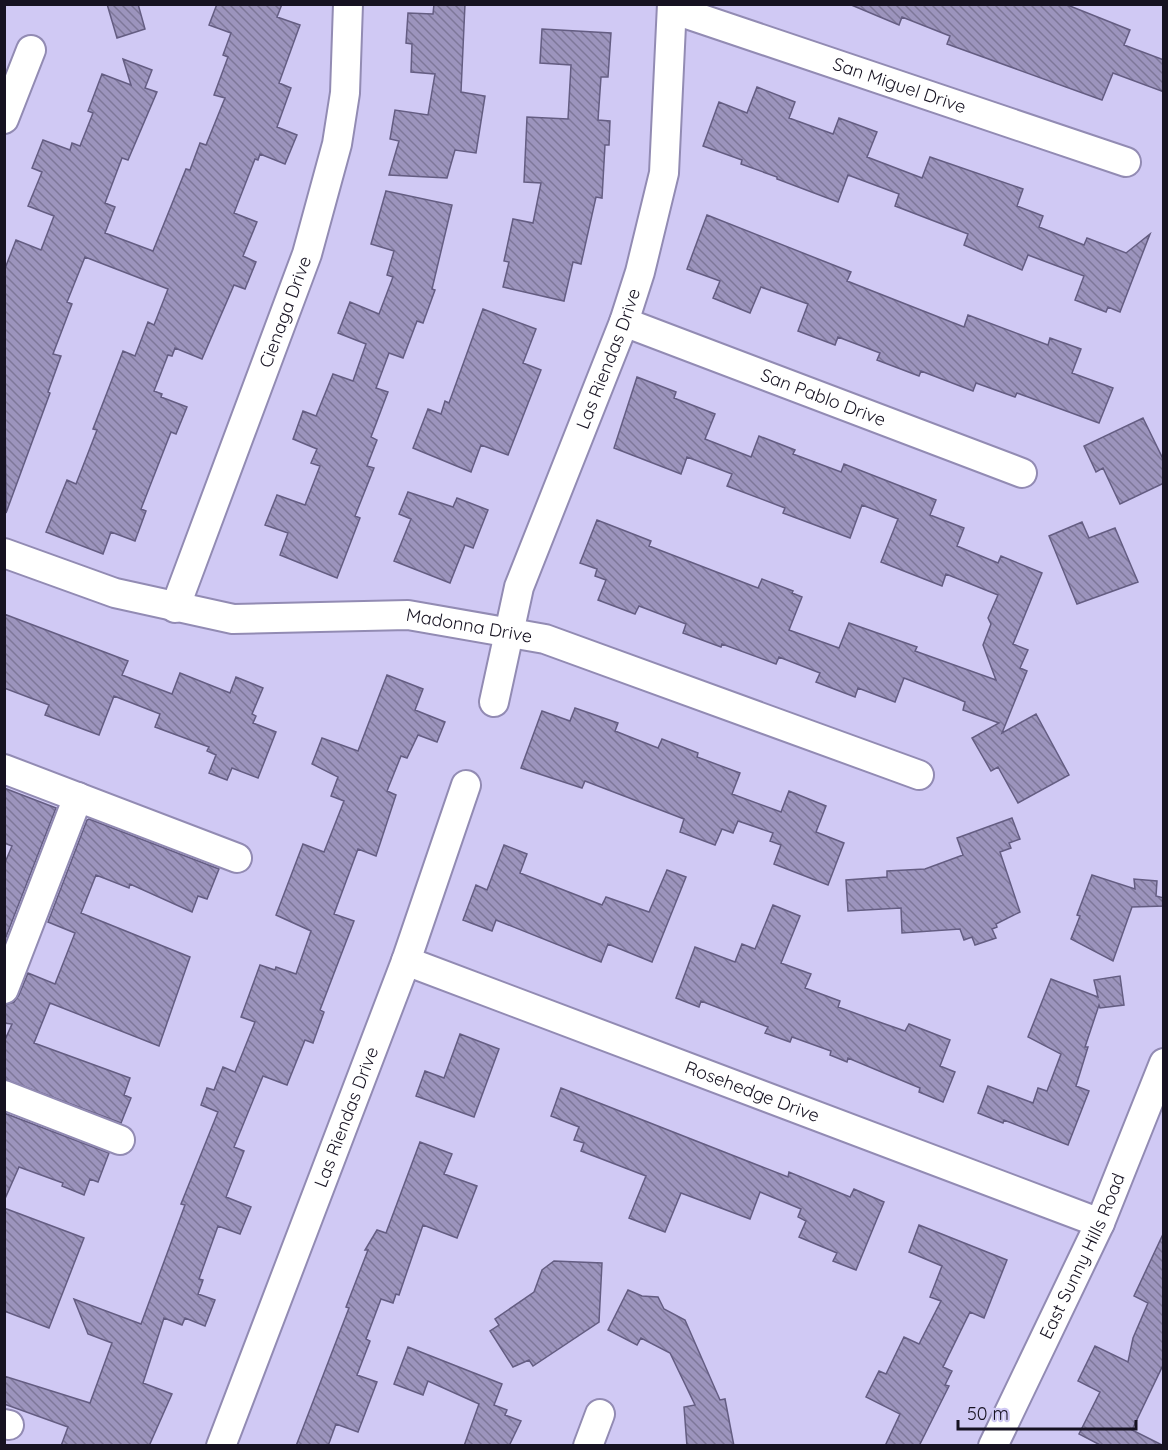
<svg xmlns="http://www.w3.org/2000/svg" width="1168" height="1450" font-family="Quicksand,sans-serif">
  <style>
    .building { fill: url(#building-back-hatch); stroke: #645d82; stroke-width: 1.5 }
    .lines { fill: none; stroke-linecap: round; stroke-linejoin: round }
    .minor-casing { stroke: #928bb3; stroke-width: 32 }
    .minor { stroke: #fff; stroke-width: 28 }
    .labels { text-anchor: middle; stroke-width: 5; stroke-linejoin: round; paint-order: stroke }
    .street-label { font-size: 18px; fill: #161221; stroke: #d0c9f4 }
  </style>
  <defs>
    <pattern id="building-back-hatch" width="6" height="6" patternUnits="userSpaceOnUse" patternTransform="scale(1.5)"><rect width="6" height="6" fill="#9c94bd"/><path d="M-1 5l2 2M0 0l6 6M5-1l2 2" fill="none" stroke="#7e7799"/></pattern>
  </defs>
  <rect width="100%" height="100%" fill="#d0c9f4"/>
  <path class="building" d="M 107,4 L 138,4 L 145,29 L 117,38 Z
    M 217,4 L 282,4 L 277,17 L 300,25 L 279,83 L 291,88 L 277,127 L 297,135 L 285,164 L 260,154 L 258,160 L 255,159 L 234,213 L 257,222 L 243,256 L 256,262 L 245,289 L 234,285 L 202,359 L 175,348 L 172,356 L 168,355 L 154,391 L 162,394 L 161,397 L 187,407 L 176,434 L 171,432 L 141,509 L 146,511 L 135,541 L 111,532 L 103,554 L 46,532 L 67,480 L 76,484 L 97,430 L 93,429 L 123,351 L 135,356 L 148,322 L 154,325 L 168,289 L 85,257 L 67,302 L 72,304 L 53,354 L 61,356 L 48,392 L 50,393 L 6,513 L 4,271 L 16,240 L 41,250 L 54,216 L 28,206 L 42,172 L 32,168 L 43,140 L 70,150 L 72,143 L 80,146 L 93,113 L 88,111 L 102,74 L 131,85 L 123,59 L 152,70 L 145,88 L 157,92 L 128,160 L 122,158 L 105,203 L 115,207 L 105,233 L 153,251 L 186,169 L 190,170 L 200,143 L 206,145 L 225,98 L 214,95 L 228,57 L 223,55 L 231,33 L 209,25 Z
    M 434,4 L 465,4 L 461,92 L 485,96 L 476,153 L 455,150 L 447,178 L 389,175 L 399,141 L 390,139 L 395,110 L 428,115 L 435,74 L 411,72 L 412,44 L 406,43 L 408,13 L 433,14 Z
    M 849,4 L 1065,4 L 1130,30 L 1124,45 L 1164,60 L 1164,92 L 1113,73 L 1102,100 L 947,44 L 950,36 L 902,17 L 899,25 Z
    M 542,29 L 611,33 L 608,77 L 601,77 L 598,120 L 610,121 L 609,145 L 605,145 L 602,198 L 596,197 L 581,264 L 573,262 L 564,301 L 503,287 L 509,262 L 504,261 L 513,219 L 533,223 L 541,183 L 524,182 L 527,117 L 568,119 L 571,65 L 540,63 Z
    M 757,87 L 795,102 L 789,118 L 833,134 L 839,118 L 877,132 L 867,157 L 922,178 L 930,157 L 1023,189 L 1017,206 L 1043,216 L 1039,227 L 1084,245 L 1087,238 L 1126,253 L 1150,234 L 1120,312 L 1108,307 L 1106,312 L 1075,300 L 1084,276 L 1028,255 L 1022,270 L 964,245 L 968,234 L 895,206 L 899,194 L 848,175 L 838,202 L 777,179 L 777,177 L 741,164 L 742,160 L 703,146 L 719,102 L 747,113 Z
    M 386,191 L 452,205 L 432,289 L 435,290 L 423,323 L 417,321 L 403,358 L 389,353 L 376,388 L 388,392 L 371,437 L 377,440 L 367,466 L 374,468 L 355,516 L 360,518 L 337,578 L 280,555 L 288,533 L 265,525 L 277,495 L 305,505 L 320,466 L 311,463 L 317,449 L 293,439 L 303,411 L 316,416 L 333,374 L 353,381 L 366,344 L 338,333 L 350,302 L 379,314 L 393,277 L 387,275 L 394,251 L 371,244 Z
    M 707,215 L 851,272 L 847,281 L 964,327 L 968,315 L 1048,345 L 1050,338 L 1081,349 L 1072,373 L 1113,388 L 1099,423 L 1017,393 L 1015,397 L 976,383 L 973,391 L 921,371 L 919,376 L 877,360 L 880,353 L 838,337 L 835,345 L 798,331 L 808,304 L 761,287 L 750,313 L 713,298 L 720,281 L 687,269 Z
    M 483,309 L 536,329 L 523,363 L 541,370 L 508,455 L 481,445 L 471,472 L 413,448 L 428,409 L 441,414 L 445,401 L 449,403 Z
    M 637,377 L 676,392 L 674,398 L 715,414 L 705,439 L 751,457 L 759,436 L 795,450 L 793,454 L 841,472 L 844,464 L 936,500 L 930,515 L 964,528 L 957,546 L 998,563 L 1001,556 L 1042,573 L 1013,644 L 1028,650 L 1020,668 L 1027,671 L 1002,733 L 1036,714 L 1069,775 L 1018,803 L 998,767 L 991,771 L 972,738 L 999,723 L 963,710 L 965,702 L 956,698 L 904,678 L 895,702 L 858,688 L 855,697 L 816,682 L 820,673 L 779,657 L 776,664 L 722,644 L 721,647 L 683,633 L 686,624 L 639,606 L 635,614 L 598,600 L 606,580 L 595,576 L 597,569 L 580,563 L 597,520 L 651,541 L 649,546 L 758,588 L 762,579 L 793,591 L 792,593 L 802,597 L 789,630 L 839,648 L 849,623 L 917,647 L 915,651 L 996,680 L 983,645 L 991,624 L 988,618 L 998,595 L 946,574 L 942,586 L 881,562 L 898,519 L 862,505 L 850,538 L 783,513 L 785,508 L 727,486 L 732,474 L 687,457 L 681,474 L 614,448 Z
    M 1143,418 L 1164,461 L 1164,483 L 1120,504 L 1103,468 L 1096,472 L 1084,446 Z
    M 408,492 L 453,507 L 457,498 L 488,510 L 473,548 L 465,545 L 450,583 L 394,561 L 411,519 L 399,514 Z
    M 1082,522 L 1089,538 L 1115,528 L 1138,582 L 1077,604 L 1049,536 Z
    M 4,614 L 128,661 L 122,675 L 172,694 L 180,673 L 230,693 L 236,677 L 263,688 L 252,714 L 256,716 L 253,723 L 276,732 L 258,778 L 232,768 L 227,780 L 209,773 L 216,755 L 207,751 L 209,747 L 155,727 L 160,714 L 114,696 L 99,735 L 45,715 L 49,705 L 4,688 Z
    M 387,675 L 423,689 L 415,710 L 445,722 L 437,742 L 418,735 L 407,758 L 401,756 L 387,791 L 396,795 L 376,856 L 358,849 L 334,914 L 354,921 L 320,1010 L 324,1012 L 313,1043 L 305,1040 L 287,1085 L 263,1076 L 234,1147 L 244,1151 L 226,1197 L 251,1207 L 240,1234 L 218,1226 L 199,1279 L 203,1280 L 198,1294 L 215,1300 L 205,1326 L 185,1318 L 182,1325 L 164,1318 L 143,1383 L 172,1394 L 149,1446 L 61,1446 L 68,1427 L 4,1404 L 4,1376 L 90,1403 L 112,1343 L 88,1334 L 74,1299 L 141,1324 L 185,1205 L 181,1204 L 218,1112 L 201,1105 L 207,1088 L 214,1090 L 223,1067 L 235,1072 L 255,1022 L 241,1017 L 260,965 L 275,970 L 276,967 L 296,974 L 311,931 L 276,915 L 303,844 L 324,852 L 344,801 L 331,796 L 338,777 L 312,764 L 322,738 L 358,751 Z
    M 575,708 L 618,723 L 615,731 L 658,748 L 662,739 L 698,753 L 697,757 L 740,773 L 732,794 L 781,812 L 789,791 L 826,806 L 816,832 L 844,843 L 828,885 L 774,864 L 781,845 L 770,841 L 773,833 L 738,821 L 733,833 L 722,829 L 715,845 L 680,832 L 684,819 L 585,781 L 582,788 L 521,768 L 542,711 L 570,721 Z
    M 4,788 L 56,808 L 4,942 L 4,865 L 12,846 L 4,843 Z
    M 1012,818 L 1020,839 L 1009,843 L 1011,848 L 1000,852 L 1020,912 L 996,924 L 997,927 L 992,929 L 996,938 L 975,945 L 972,937 L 964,940 L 960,929 L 902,933 L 901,908 L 848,911 L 846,880 L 887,877 L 887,871 L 925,869 L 963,855 L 957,838 Z
    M 89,819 L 219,869 L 207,899 L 198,896 L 192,912 L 130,884 L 129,888 L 96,875 L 81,913 L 190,957 L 159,1046 L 50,1003 L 34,1043 L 130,1078 L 124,1095 L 131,1098 L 121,1123 L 4,1079 L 4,1042 L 12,1024 L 4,1023 L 4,1005 L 14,1002 L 19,995 L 28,973 L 55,984 L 75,933 L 48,922 L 87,820 Z
    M 504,845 L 527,854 L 520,873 L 602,905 L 606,897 L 649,912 L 667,870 L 686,877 L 652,962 L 608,944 L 601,962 L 496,920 L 492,931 L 463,920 L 476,885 L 487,890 Z
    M 1092,875 L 1135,889 L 1134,879 L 1157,881 L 1156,896 L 1164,898 L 1164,906 L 1132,907 L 1113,961 L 1071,939 L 1080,916 L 1077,915 Z
    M 773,905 L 800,916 L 781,963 L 811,974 L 805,988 L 840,1001 L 838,1007 L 882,1023 L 905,1031 L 909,1024 L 950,1040 L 940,1066 L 955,1072 L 943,1102 L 919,1092 L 920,1088 L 848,1058 L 847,1062 L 830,1055 L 831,1051 L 792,1037 L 790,1042 L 765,1033 L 768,1027 L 701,1001 L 699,1007 L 676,998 L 695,947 L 735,962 L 742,944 L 755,949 Z
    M 1120,976 L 1124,1005 L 1100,1008 L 1099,1005 L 1085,1047 L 1088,1047 L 1076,1086 L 1089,1091 L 1068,1145 L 1004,1120 L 1003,1123 L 978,1113 L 988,1086 L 1033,1103 L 1038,1088 L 1047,1091 L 1061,1054 L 1028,1037 L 1051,979 L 1098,997 L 1094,980 Z
    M 460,1034 L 499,1049 L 474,1117 L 416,1096 L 425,1071 L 444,1078 Z
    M 561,1088 L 788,1177 L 789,1172 L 850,1197 L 854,1189 L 884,1202 L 856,1270 L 833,1261 L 837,1253 L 799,1237 L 806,1221 L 798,1217 L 801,1209 L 760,1192 L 750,1219 L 681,1193 L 665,1232 L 629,1218 L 646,1176 L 581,1151 L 584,1143 L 574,1140 L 579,1127 L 551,1116 Z
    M 4,1113 L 109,1153 L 98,1182 L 90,1179 L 84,1195 L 62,1186 L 63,1183 L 19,1167 L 4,1201 Z
    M 420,1142 L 452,1154 L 444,1174 L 477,1186 L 457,1238 L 423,1225 L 399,1295 L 396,1294 L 393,1303 L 381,1299 L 366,1339 L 370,1341 L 357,1375 L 377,1382 L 358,1432 L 336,1424 L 328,1446 L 296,1446 L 349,1308 L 346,1307 L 368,1250 L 365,1250 L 377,1230 L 386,1233 Z
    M 4,1208 L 84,1238 L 49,1328 L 4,1311 Z
    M 919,1225 L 1007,1260 L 984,1318 L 970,1312 L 943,1367 L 952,1371 L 945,1385 L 949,1386 L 919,1446 L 885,1446 L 900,1414 L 866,1397 L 879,1371 L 886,1374 L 904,1337 L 919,1344 L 941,1301 L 930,1297 L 942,1266 L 909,1252 Z
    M 1164,1232 L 1164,1363 L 1132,1430 L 1164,1446 L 1102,1446 L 1079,1434 L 1100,1392 L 1078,1381 L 1095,1346 L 1128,1362 L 1133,1338 L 1148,1303 L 1134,1296 Z
    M 554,1261 L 602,1263 L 599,1322 L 533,1366 L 529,1360 L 513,1367 L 490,1331 L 499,1325 L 495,1319 L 534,1292 L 542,1270 Z
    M 628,1290 L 642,1296 L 658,1297 L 664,1309 L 685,1320 L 720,1400 L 725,1399 L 734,1446 L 687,1446 L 684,1407 L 695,1405 L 670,1353 L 641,1338 L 637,1345 L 608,1330 Z
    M 408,1347 L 502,1384 L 494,1405 L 507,1410 L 505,1415 L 521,1421 L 509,1446 L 464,1446 L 479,1404 L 428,1381 L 423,1395 L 394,1384 Z"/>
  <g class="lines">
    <defs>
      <g id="minor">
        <path id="s1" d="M 672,9 L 1126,162"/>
        <path d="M 4,119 L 31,50"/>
        <path id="s2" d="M 624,322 L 1022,473"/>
        <path id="s3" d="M 4,553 L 115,593 L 233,619 L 408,615 L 545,639 L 919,775"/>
        <path id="s4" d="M 175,608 L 307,254 L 337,144 L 345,93 L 348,4"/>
        <path id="s5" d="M 494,702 L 519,587 L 624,322 L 640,272 L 664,173 L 672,4"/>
        <path d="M 4,769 L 237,858"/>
        <path id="s6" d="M 406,961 L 1100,1223"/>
        <path d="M 4,989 L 78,797"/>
        <path d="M 4,1095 L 120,1140"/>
        <path d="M 4,1424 L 9,1425"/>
        <path id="s7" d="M 221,1446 L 406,961 L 466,785"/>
        <path d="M 588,1446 L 600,1414"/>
        <path id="s8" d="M 993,1446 L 1100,1223 L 1164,1063"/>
      </g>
    </defs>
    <use href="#minor" class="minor-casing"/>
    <use href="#minor" class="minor"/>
  </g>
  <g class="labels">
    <g class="street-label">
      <text dy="6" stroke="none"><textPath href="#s1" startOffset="240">San Miguel Drive</textPath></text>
      <text dy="6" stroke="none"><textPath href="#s4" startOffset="316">Cienaga Drive</textPath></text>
      <text dy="6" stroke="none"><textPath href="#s5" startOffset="363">Las Riendas Drive</textPath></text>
      <text dy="6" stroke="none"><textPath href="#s2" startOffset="213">San Pablo Drive</textPath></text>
      <text dy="6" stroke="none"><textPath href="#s3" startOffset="476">Madonna Drive</textPath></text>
      <text dy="6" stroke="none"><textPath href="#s6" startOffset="370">Rosehedge Drive</textPath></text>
      <text dy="6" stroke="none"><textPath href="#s7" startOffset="352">Las Riendas Drive</textPath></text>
      <text dy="6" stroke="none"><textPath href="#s8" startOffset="210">East Sunny Hills Road</textPath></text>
    </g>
  </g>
  <rect width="1168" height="1450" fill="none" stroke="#161221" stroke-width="12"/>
  <path d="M958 1420v9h178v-9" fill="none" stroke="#161221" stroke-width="3"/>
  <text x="967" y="1420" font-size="18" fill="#161221" stroke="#d0c9f4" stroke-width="4.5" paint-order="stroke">50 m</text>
</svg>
